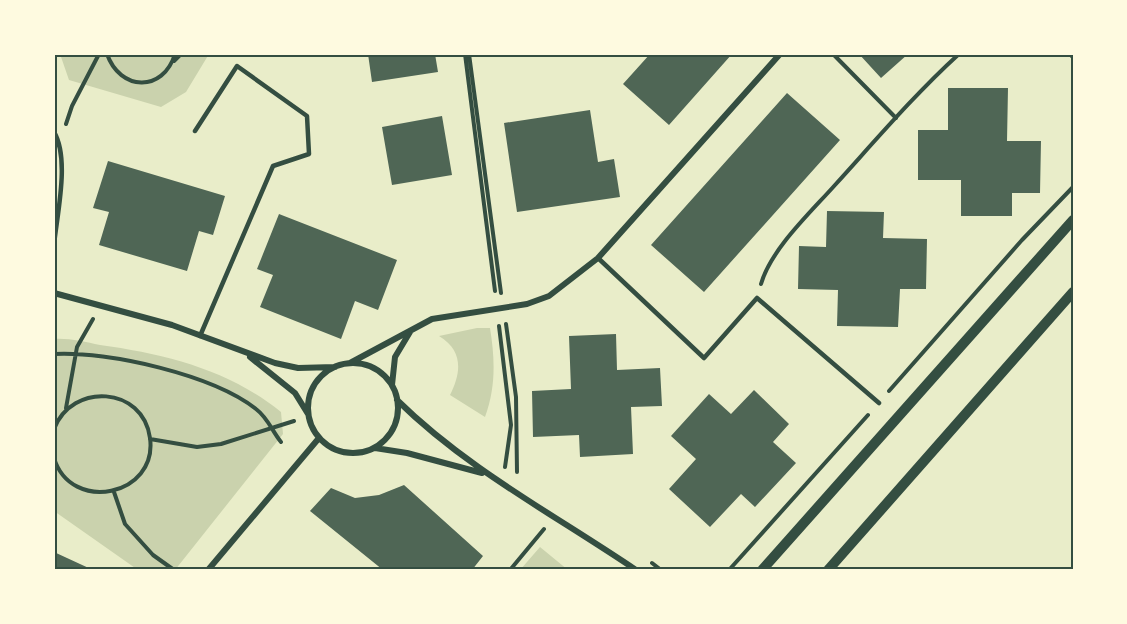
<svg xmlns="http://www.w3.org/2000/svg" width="1127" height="624" font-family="'Open Sans',sans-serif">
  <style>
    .green { fill: #cad2ad }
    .building { fill: #4f6655 }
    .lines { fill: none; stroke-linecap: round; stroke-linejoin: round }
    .path { stroke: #344e41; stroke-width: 4 }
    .service { stroke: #344e41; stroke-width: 4.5 }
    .minor { stroke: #344e41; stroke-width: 6 }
    .tertiary { stroke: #344e41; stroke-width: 10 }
    .neatline { fill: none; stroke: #344e41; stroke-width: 2 }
  </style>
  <rect width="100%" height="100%" fill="#e9edc9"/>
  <path class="green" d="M 60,54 L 209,54 L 186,92 L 161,107 L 69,80 Z
    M 477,328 L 490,328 C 495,359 496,387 485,417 L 450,395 C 461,373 464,351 439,336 Z
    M 54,339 C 69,338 85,342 100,345 C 166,354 229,370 281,412 L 283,434 L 175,570 L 138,570 L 54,511 Z
    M 540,547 L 568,570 L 520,570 Z"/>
  <path class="building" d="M 368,54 L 435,54 L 438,72 L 372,82 Z
    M 650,54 L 732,54 L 669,125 L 623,84 Z
    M 859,54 L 908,54 L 881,78 Z
    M 948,88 L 1008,88 L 1007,141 L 1041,141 L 1040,193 L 1012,193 L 1012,216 L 961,216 L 961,180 L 918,180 L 918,130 L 948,130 Z
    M 787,93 L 840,140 L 704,292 L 651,245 Z
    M 590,110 L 598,162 L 614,159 L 620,197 L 517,212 L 504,123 Z
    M 442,116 L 452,175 L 392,185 L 382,127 Z
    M 108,161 L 225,196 L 213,235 L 199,231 L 187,271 L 99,245 L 109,212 L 93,208 Z
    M 827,211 L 884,212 L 883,238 L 927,239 L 926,289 L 900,289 L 898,327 L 837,326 L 838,290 L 798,289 L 799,246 L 826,247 Z
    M 279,214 L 397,260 L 378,310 L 355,301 L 341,339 L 260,307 L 273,275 L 257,269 Z
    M 616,334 L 617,370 L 660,368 L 662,406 L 631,407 L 633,454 L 580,457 L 579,435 L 533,437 L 532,391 L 571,389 L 569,336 Z
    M 754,390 L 789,424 L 773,442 L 796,463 L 755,507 L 741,494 L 710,527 L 669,489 L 696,459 L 671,436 L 709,394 L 731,414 Z
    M 404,485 L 483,556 L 472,570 L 383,570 L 310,511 L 331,488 L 355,498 L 379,495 Z
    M 54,552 L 93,570 L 54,570 Z"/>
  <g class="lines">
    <path class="path" d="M 107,54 C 120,91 163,93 175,54
      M 465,54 L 495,291
      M 469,54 L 501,293
      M 833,54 L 896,118
      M 174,61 L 181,54
      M 66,124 L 72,106 L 99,54
      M 761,284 C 771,249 811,212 835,185 C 875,141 915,94 959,54
      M 506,324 L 516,397 L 517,472
      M 499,326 L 511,425 L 505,467
      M 54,354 C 109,351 213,375 256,409 C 268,418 272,431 281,442
      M 889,391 L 1022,240 L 1073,187
      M 66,408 L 77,347 L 93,319
      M 54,429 C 72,382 143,386 150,438 C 158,496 71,514 54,458
      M 150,439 L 197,447 L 221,444 L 294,421
      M 114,492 L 125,524 L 153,555 L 174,570
      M 652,563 L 661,570
      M 510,570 L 544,529
      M 729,570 L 868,415"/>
    <path class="service" d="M 1070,54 L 1073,57
      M 195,131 L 237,66 L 307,116 L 309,154 L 273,166 L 200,336
      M 54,132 C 70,159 57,214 54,245
      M 598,258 L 704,358 L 757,298 L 879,403"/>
    <path class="minor" d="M 54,293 L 172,325 L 275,363 L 298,368 L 335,367
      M 250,357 L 295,393 L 308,414
      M 350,363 L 432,319 L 527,304 L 549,296 L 598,258 L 780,54
      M308 408a45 45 0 1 1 90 0a45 45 0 1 1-90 0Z
      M 392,385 L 395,357 L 410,332
      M 397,400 C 467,469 555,515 636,570
      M 375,448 L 407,453 L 482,473
      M 208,570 L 319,438"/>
    <path class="tertiary" d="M 762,570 L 1073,220
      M 828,570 L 1073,292"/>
  </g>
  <rect width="1127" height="624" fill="none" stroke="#fefae0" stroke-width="111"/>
  <rect x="56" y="56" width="1016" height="512" class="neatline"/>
</svg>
